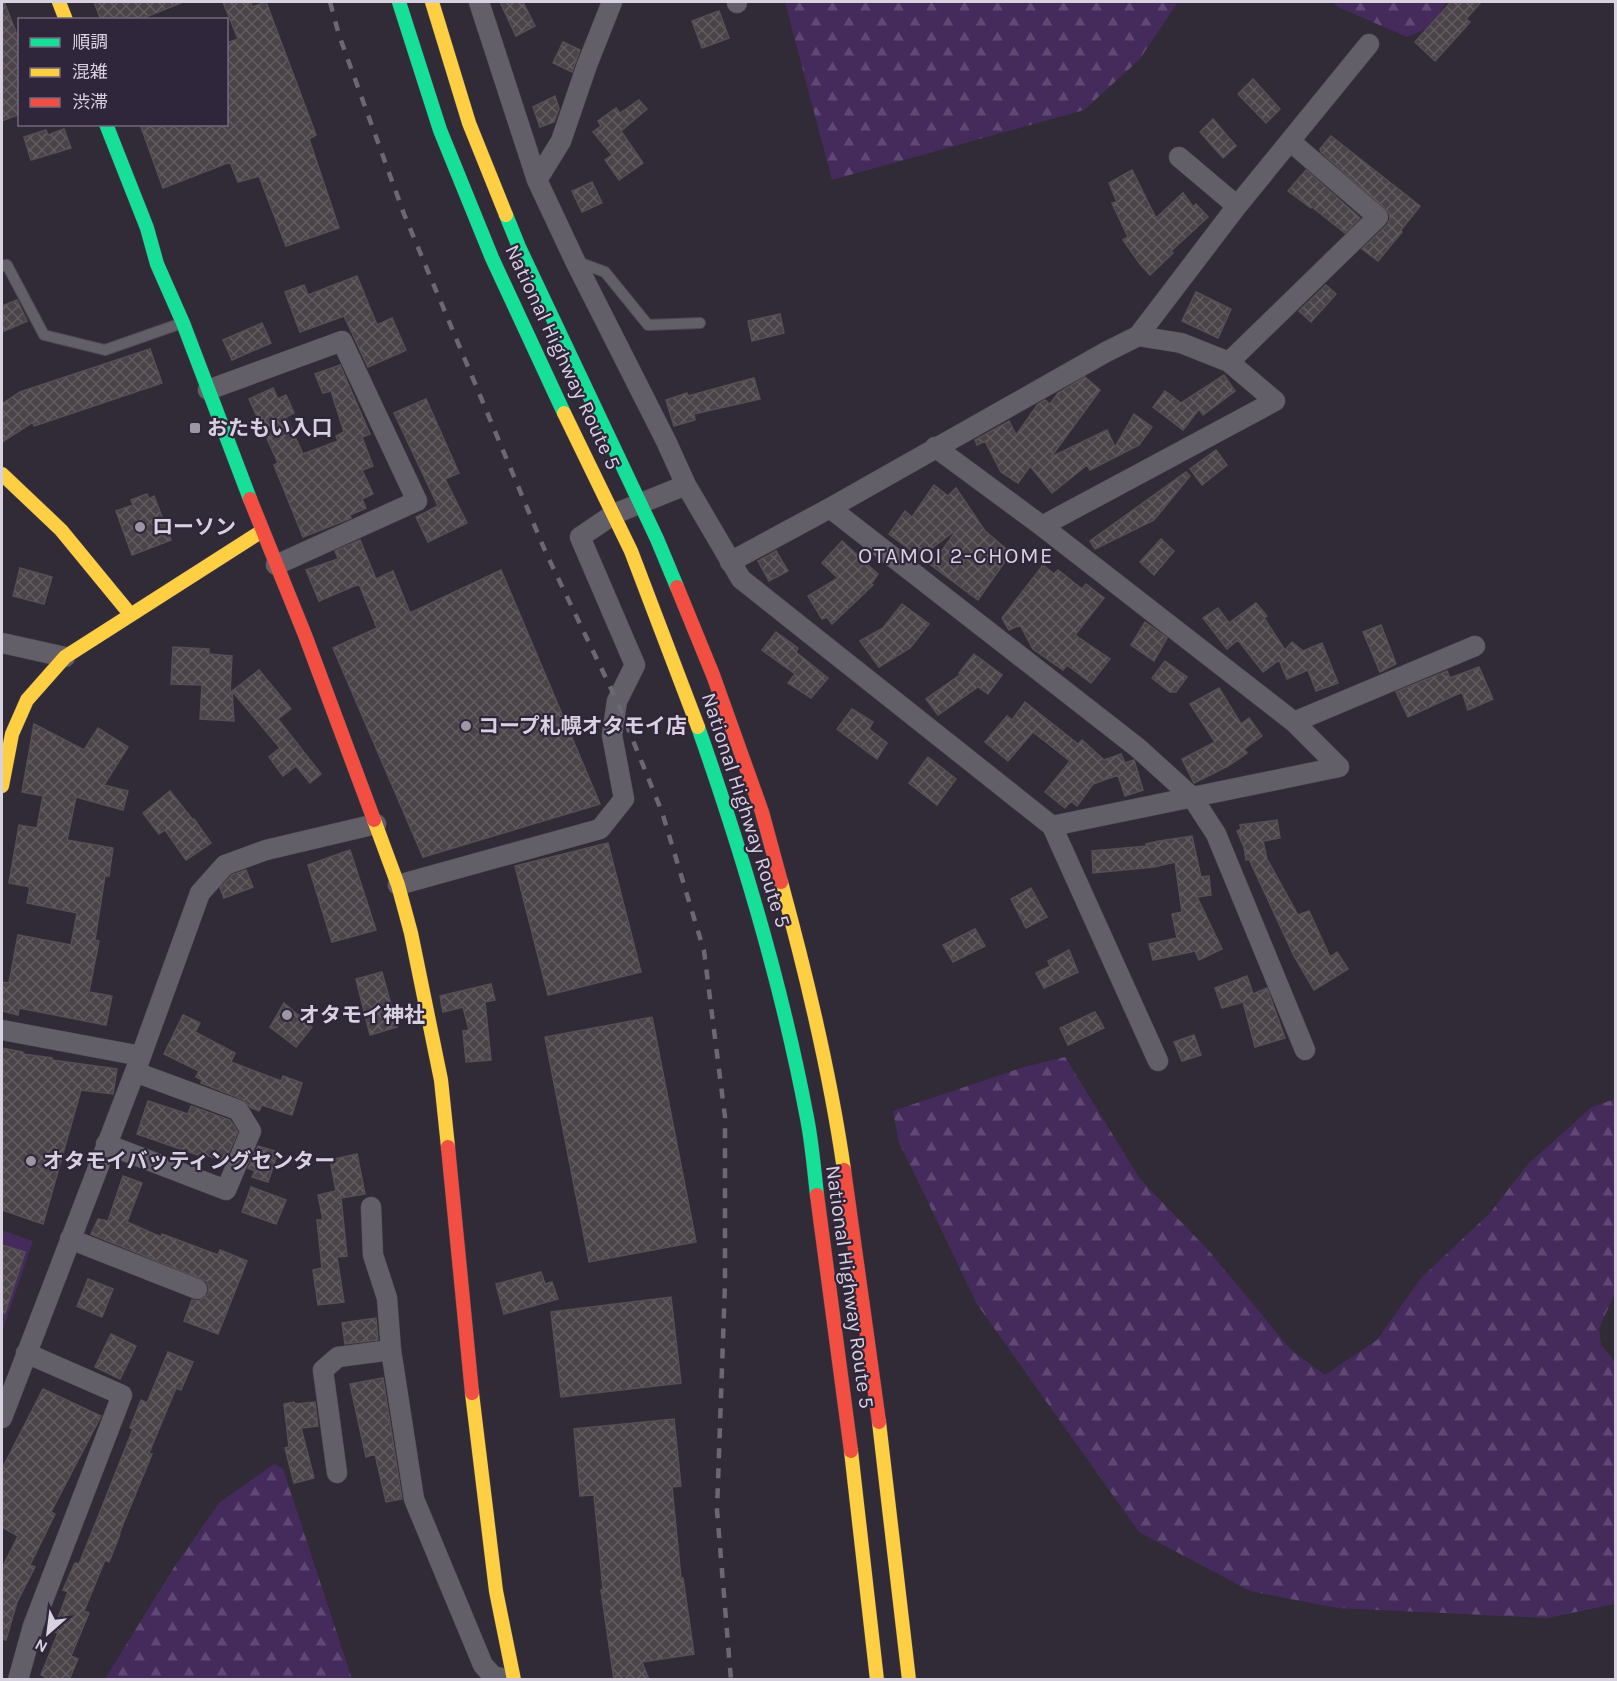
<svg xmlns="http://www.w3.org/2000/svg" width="1617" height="1681" font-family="Karla,'Noto Sans JP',sans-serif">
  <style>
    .forest { fill: url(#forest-firs) }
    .green { fill: #452b5c }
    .building { fill: url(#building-cross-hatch); stroke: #564f54; stroke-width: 1.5 }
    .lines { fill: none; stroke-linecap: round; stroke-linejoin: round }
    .lane-casing { stroke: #4e4953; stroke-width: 12 }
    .street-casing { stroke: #4e4953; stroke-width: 21 }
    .fast-casing { stroke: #4e4953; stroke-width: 15 }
    .slow-casing { stroke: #4e4953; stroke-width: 15 }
    .jam-casing { stroke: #4e4953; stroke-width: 15 }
    .lane { stroke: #635f68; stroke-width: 10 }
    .street { stroke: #635f68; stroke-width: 20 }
    .fast { stroke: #16e098; stroke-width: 14 }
    .slow { stroke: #ffcf43; stroke-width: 14 }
    .jam { stroke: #f24e42; stroke-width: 14 }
    .rail { stroke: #6c6771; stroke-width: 4.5; stroke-dasharray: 10 10; stroke-linecap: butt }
    .poi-dot { fill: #9d97a4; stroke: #30263b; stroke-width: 2 }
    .labels { text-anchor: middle; stroke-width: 4.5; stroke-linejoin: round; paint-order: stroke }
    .street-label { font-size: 21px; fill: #d8d1df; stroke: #30263b }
    .poi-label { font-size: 21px; font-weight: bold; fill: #d8d1df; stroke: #30263b; text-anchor: start }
    .neighbourhood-label { font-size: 22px; letter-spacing: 1.5px; fill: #d8d1df; stroke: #30263b }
  </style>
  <defs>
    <pattern id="forest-firs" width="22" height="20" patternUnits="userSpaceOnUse" patternTransform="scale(1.5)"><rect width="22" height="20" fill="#452b5c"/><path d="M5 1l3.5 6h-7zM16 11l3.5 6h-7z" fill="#5f4973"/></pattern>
    <pattern id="building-cross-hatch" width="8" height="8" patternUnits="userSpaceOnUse" patternTransform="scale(1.5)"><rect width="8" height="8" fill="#4a4347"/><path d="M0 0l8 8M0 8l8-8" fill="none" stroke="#635d61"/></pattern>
  </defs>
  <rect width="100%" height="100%" fill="#302b36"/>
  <path class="forest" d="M 785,2 L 1178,2 L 1139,60 L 1084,110 L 832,180 Z
    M 1333,2 L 1447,2 L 1430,27 L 1407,37 L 1338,7 Z
    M 1065,1057 L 1140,1179 L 1209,1251 L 1292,1351 L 1325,1375 L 1377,1340 L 1421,1278 L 1490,1213 L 1528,1164 L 1592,1107 L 1615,1099 L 1615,1293 L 1599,1328 L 1601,1345 L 1615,1362 L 1615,1604 L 1547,1618 L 1337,1608 L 1250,1591 L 1139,1532 L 977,1304 L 899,1142 L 893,1111 L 1024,1067 Z
    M 274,1464 L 283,1469 L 352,1679 L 105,1679 L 173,1569 L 219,1503 Z"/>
  <path class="green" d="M 2,1230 L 33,1241 L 2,1332 Z"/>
  <path class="building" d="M 2,2 L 4,2 L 20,42 L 20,114 L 2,121 Z
    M 94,2 L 181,2 L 181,3 L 138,20 L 101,20 Z
    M 223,2 L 251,2 L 252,7 L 266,2 L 316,135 L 309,139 L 339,228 L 286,246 L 259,176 L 238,182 L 230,162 L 163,188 L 140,124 L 226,124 L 226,43 L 238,39 Z
    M 500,2 L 523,2 L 535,26 L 516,36 Z
    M 1451,2 L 1481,2 L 1466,19 L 1470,22 L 1435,61 L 1415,42 Z
    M 719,11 L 729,38 L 702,48 L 692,21 Z
    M 563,42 L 580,50 L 572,72 L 553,63 Z
    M 1253,79 L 1280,109 L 1266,123 L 1238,94 Z
    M 555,96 L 559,109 L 554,122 L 540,127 L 533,107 Z
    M 639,100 L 647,109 L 621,131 L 643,163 L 619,180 L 605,160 L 612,155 L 593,132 L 601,126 L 598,121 L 616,108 L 620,113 Z
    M 1213,119 L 1236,146 L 1223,158 L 1200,132 Z
    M 64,129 L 71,148 L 31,160 L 24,137 L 46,130 L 48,135 Z
    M 1331,136 L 1420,206 L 1401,230 L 1402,232 L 1378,261 L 1362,249 L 1387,225 L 1390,219 L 1389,213 L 1321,152 L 1320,149 Z
    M 1132,170 L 1156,218 L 1183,193 L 1193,207 L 1196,204 L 1208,217 L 1171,251 L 1173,253 L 1150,275 L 1140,264 L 1123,240 L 1128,237 L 1112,203 L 1117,202 L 1109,183 Z
    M 1306,170 L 1360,218 L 1345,233 L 1312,207 L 1311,208 L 1288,191 Z
    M 592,182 L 602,203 L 582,212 L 572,191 Z
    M 357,276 L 377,325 L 392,318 L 406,350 L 368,367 L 344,316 L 300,332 L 285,292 L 304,285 L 308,295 Z
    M 1326,285 L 1336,294 L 1311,322 L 1299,311 Z
    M 1196,292 L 1231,309 L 1218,338 L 1182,321 Z
    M 17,300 L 27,321 L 2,332 L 2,306 Z
    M 780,314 L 784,333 L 752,341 L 748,321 Z
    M 262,323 L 271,343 L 232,360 L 223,340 Z
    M 150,349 L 162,383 L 34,426 L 33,422 L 2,442 L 2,404 L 20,392 Z
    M 340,365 L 370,434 L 362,437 L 373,466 L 362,470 L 373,494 L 362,499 L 366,508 L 350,515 L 351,518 L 303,537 L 274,465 L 278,463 L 249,399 L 273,388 L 278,399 L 286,395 L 294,413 L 286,417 L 303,454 L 338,441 L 336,436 L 344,432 L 331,391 L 323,393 L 315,374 Z
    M 1224,375 L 1235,391 L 1203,415 L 1199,409 L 1183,430 L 1153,407 L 1165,391 L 1181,403 Z
    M 1085,377 L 1100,390 L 1051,457 L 1107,430 L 1115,447 L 1134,414 L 1152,427 L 1139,445 L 1090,470 L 1087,465 L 1052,493 L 1030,466 L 1018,483 L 1001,472 L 985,441 L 977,445 L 975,440 L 1009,421 L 1016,435 L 1038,404 L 1045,400 L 1050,404 L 1058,393 Z
    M 754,378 L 760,399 L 694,414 L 695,420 L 674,426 L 666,400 L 687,393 L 688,396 Z
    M 426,399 L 459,473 L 445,479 L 467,523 L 428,542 L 416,517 L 438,506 L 394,413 Z
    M 1216,450 L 1227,465 L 1202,485 L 1190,469 Z
    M 1186,472 L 1190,476 L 1154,520 L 1095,549 L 1090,541 Z
    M 934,485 L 948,496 L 956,488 L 985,531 L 1011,553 L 978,600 L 931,565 L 954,534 L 952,533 L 920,557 L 889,534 L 905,511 L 912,517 Z
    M 147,494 L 149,499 L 154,496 L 171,540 L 132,555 L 116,511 L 133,505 L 131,500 Z
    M 1161,539 L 1174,551 L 1154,575 L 1140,562 Z
    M 360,540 L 376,579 L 393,571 L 410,613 L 501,570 L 600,804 L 423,857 L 333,648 L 377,628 L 359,584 L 319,601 L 306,570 L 338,559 L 335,551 Z
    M 842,541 L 878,574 L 871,584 L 873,585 L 832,624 L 827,617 L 822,619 L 808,596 L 838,578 L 822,563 Z
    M 776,551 L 788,571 L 769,581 L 758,561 Z
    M 1043,565 L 1054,574 L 1058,570 L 1082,589 L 1086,584 L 1104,598 L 1075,635 L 1110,659 L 1091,683 L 1067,665 L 1063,670 L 1033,649 L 1020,625 L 1009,630 L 1002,618 Z
    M 20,568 L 52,577 L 44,604 L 13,596 Z
    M 1256,603 L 1267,616 L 1264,618 L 1285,650 L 1292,642 L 1303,651 L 1322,643 L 1338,683 L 1316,691 L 1308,670 L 1287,679 L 1279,660 L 1263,672 L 1238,640 L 1227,649 L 1203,618 L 1218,608 L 1229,623 Z
    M 902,604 L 929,624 L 910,648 L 879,667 L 860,641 L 883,628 Z
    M 1145,622 L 1167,638 L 1154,661 L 1131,645 Z
    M 1381,625 L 1396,664 L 1380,672 L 1363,632 Z
    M 776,632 L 798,648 L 796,652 L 828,678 L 811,698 L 788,683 L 795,674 L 762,650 Z
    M 173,647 L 209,649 L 209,654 L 232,656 L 230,693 L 232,691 L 234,721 L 200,719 L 202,685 L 171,684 Z
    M 974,654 L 1002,675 L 988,694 L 978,687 L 938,715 L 926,699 L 961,674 L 959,673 Z
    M 1165,661 L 1187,677 L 1176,692 L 1170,692 L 1152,678 Z
    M 1479,667 L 1493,699 L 1468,710 L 1462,692 L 1408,717 L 1396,692 L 1447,671 L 1450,678 Z
    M 259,670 L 291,709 L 278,719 L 321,774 L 310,783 L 296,766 L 283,776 L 269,757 L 280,748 L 232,691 Z
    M 1219,688 L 1241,724 L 1249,718 L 1262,736 L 1244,749 L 1247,753 L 1228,766 L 1194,783 L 1182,759 L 1215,742 L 1190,704 Z
    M 1025,702 L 1078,744 L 1082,740 L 1104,760 L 1121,754 L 1125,763 L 1134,760 L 1143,790 L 1125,796 L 1118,775 L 1093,784 L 1077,806 L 1071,801 L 1065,808 L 1045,792 L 1070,761 L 1033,732 L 1008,761 L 985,742 L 1007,716 L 1012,720 Z
    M 852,709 L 873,722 L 869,729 L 887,743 L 877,759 L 837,729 Z
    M 34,724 L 84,750 L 98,728 L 128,747 L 104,785 L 128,791 L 123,810 L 76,797 L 67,840 L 113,848 L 109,876 L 105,876 L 95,940 L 99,941 L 89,992 L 112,996 L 106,1025 L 19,1008 L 18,1015 L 2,1011 L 2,982 L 9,983 L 18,935 L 71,945 L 77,913 L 27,903 L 30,887 L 9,883 L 19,825 L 37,828 L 43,796 L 22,792 Z
    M 928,757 L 956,779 L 937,805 L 909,783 Z
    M 170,791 L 193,820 L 194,819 L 211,843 L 186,860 L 165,830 L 159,834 L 143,813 Z
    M 1277,820 L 1280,838 L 1263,841 L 1267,859 L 1298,915 L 1309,911 L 1330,957 L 1337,952 L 1348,969 L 1314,990 L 1294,956 L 1249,859 L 1246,860 L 1244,847 L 1237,831 L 1241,829 L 1240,825 Z
    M 1192,836 L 1201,877 L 1209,876 L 1211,895 L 1197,897 L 1222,949 L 1199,960 L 1195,951 L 1153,960 L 1149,944 L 1177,938 L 1172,914 L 1182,912 L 1175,862 L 1154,867 L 1093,873 L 1092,851 L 1147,846 L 1146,844 L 1159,841 Z
    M 608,843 L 641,972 L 548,995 L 515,866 Z
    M 350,850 L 376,930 L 332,942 L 308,865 Z
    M 246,870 L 253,887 L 224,898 L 220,888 L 232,875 Z
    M 1031,888 L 1047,917 L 1026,928 L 1011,899 Z
    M 975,929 L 985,946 L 953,962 L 943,945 Z
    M 1069,950 L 1078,972 L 1044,988 L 1036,973 L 1050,966 L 1048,961 Z
    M 382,972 L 397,1027 L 370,1035 L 356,979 Z
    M 1247,976 L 1253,994 L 1267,988 L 1285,1038 L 1255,1047 L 1243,1002 L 1222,1008 L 1215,988 Z
    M 491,984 L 495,1000 L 485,1002 L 491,1060 L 466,1062 L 463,1031 L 469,1030 L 463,1007 L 443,1012 L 440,996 Z
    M 284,1003 L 312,1027 L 296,1047 L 270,1027 Z
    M 1095,1012 L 1104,1028 L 1068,1045 L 1060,1028 Z
    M 183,1015 L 200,1023 L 195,1032 L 235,1053 L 231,1062 L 281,1081 L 283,1076 L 302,1083 L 292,1115 L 262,1105 L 259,1111 L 250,1107 L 242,1099 L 201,1083 L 202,1080 L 196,1077 L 199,1071 L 164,1054 Z
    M 652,1017 L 696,1242 L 589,1262 L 545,1037 Z
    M 1194,1035 L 1201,1055 L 1182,1061 L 1174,1042 Z
    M 2,1048 L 23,1052 L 23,1054 L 52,1058 L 52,1060 L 117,1069 L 113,1094 L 81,1090 L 43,1224 L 2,1210 Z
    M 148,1101 L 188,1114 L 191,1106 L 230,1120 L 238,1132 L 225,1161 L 199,1153 L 198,1155 L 137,1134 Z
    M 258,1146 L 278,1152 L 268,1182 L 252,1177 L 255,1171 L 248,1168 Z
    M 357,1154 L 365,1194 L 341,1198 L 347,1256 L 337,1257 L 344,1302 L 318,1305 L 313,1270 L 322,1268 L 317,1220 L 323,1220 L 318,1195 L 336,1191 L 330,1160 Z
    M 123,1176 L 142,1183 L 127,1222 L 161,1237 L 162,1234 L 218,1255 L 220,1250 L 247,1261 L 218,1334 L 184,1321 L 192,1300 L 199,1301 L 208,1294 L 209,1287 L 206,1281 L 91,1234 L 98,1219 L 108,1221 Z
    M 251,1187 L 286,1200 L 276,1224 L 242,1212 Z
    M 2,1245 L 25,1252 L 5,1313 L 2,1313 Z
    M 541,1272 L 545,1284 L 552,1282 L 558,1299 L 504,1314 L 496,1284 Z
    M 88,1279 L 113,1289 L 102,1317 L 77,1306 Z
    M 671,1297 L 681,1383 L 561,1397 L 551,1312 Z
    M 376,1318 L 378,1340 L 345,1344 L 342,1323 Z
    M 111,1334 L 136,1346 L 120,1379 L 95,1367 Z
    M 168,1352 L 193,1362 L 181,1390 L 176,1388 L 149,1453 L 152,1454 L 119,1534 L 120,1534 L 109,1562 L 105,1560 L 84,1611 L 89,1613 L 71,1656 L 78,1659 L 69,1680 L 51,1680 L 41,1675 L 58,1633 L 53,1631 L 68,1592 L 63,1590 L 75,1563 L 79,1564 L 100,1512 L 133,1429 L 130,1428 L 141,1400 L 147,1403 Z
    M 383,1378 L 402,1499 L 386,1502 L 375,1454 L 366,1457 L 350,1384 Z
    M 43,1389 L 101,1416 L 51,1512 L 55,1514 L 30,1565 L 35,1567 L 17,1602 L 6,1640 L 2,1639 L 2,1568 L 18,1536 L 2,1527 L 2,1469 Z
    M 294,1402 L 295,1404 L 315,1402 L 318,1426 L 301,1428 L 314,1478 L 294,1483 L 285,1448 L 289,1447 L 284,1404 Z
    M 674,1419 L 681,1486 L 672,1487 L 681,1578 L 683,1578 L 694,1654 L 642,1662 L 649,1680 L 614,1680 L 601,1590 L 603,1590 L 594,1495 L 580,1496 L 574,1429 Z"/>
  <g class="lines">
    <defs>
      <path id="lane" d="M 575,261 L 605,272 L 648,325 L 700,323
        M 2,266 L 7,265 L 44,335 L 105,350 L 182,323"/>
      <path id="street" d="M 479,2 L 537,180 L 575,261 L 666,441 L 686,485 L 741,579 L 1052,826 L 1339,767 L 1294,722 L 1042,526 L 935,447
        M 737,2 L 737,3
        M 1179,157 L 1237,206
        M 537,180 L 561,141 L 587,65 L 612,2
        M 1229,362 L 1378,217 L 1290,141
        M 208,390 L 342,341 L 417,501 L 276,565
        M 830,508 L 1138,748 L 1192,797 L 1216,834 L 1305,1050
        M 1042,526 L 1275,401 L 1229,362 L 1181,343 L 1138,336
        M 730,562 L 830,508 L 1106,352 L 1138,336 L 1237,206 L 1369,44
        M 2,643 L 65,657
        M 1294,722 L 1475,646
        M 1052,826 L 1158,1061
        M 398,885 L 600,829 L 624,799 L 612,735 L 617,701 L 635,665 L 580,537 L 614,514 L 686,485
        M 2,1030 L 141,1056
        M 106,1144 L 226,1190 L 251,1131 L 238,1110 L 135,1072
        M 371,1207 L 373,1255 L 387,1298 L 391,1350 L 414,1499 L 483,1665 L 493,1676 L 510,1680
        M 70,1239 L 197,1289
        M 2,1418 L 141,1056 L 200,893 L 225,865 L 266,850 L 376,824
        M 337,1473 L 323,1370 L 338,1357 L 391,1350
        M 18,1680 L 33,1626 L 122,1395 L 26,1353"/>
      <path id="fast" d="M 399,2 L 440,130 L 492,258 L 564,413
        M 106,124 L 147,228 L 157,264 L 183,323 L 250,499
        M 506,215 L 519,247 L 657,539 L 677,587
        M 698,727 C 743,855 782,985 807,1118 C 812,1143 814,1169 817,1195"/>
      <path id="slow" d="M 59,2 L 66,20
        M 432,2 L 469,123 L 506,215
        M 564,413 L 631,551 L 698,727
        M 2,474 L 61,530 L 130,614
        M 2,786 L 12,734 L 27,700 L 65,657 L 262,531
        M 374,820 L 398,885 L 411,933 L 441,1080 L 448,1147
        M 781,882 C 807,977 830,1072 844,1170
        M 472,1393 L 496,1591 L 514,1680
        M 879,1422 L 909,1680
        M 851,1451 L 877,1680"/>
      <path id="jam" d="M 250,499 L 305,635 L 374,820
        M 677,587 L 713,675 L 762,812 L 781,882
        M 448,1147 L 472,1393
        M 844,1170 L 879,1422
        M 817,1195 L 851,1451"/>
    </defs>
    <use href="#lane" class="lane-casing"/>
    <use href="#street" class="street-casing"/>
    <use href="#fast" class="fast-casing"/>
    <use href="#slow" class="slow-casing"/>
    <use href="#jam" class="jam-casing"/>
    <use href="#lane" class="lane"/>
    <use href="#street" class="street"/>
    <use href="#fast" class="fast"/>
    <use href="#slow" class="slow"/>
    <use href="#jam" class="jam"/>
    <path class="rail" d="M 330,2 L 339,35 L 404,214 L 546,553 L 617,701 L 662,812 L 704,951 L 725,1117 L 725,1283 L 717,1510 L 731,1680"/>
  </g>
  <g class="poi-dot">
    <rect x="189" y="422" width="12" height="12" rx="3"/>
    <circle cx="140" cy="527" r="6"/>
    <circle cx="466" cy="726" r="6"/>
    <circle cx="287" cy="1015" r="6"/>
    <circle cx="31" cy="1161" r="6"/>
  </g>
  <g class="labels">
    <g class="street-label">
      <text transform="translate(563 357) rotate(65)" y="7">National Highway Route 5</text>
      <text transform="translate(746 810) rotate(72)" y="7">National Highway Route 5</text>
      <text transform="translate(850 1287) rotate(82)" y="7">National Highway Route 5</text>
    </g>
    <g class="poi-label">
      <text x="207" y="435">おたもい入口</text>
      <text x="152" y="534">ローソン</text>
      <text x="478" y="733">コープ札幌オタモイ店</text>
      <text x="299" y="1022">オタモイ神社</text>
      <text x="43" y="1168">オタモイバッティングセンター</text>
    </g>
    <g class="neighbourhood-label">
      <text x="956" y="563">OTAMOI 2-CHOME</text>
    </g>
  </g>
  <rect width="1617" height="1681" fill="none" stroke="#d8d1df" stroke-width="6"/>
  <rect x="18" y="18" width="210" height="108" fill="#30263b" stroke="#736a7d" stroke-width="1.5"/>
  <rect x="30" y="38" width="30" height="9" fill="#16e098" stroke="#736a7d" stroke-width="1.5"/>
  <text x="72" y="48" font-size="18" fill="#d8d1df">順調</text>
  <rect x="30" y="68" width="30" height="9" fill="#ffcf43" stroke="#736a7d" stroke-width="1.5"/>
  <text x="72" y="78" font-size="18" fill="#d8d1df">混雑</text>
  <rect x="30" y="98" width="30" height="9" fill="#f24e42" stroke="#736a7d" stroke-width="1.5"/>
  <text x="72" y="108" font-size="18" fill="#d8d1df">渋滞</text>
  <g transform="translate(48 1633) rotate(208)" stroke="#30263b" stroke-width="4.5" paint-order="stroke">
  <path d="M0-4.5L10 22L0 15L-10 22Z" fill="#d8d1df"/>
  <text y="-9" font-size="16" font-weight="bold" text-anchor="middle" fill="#d8d1df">N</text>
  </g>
</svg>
